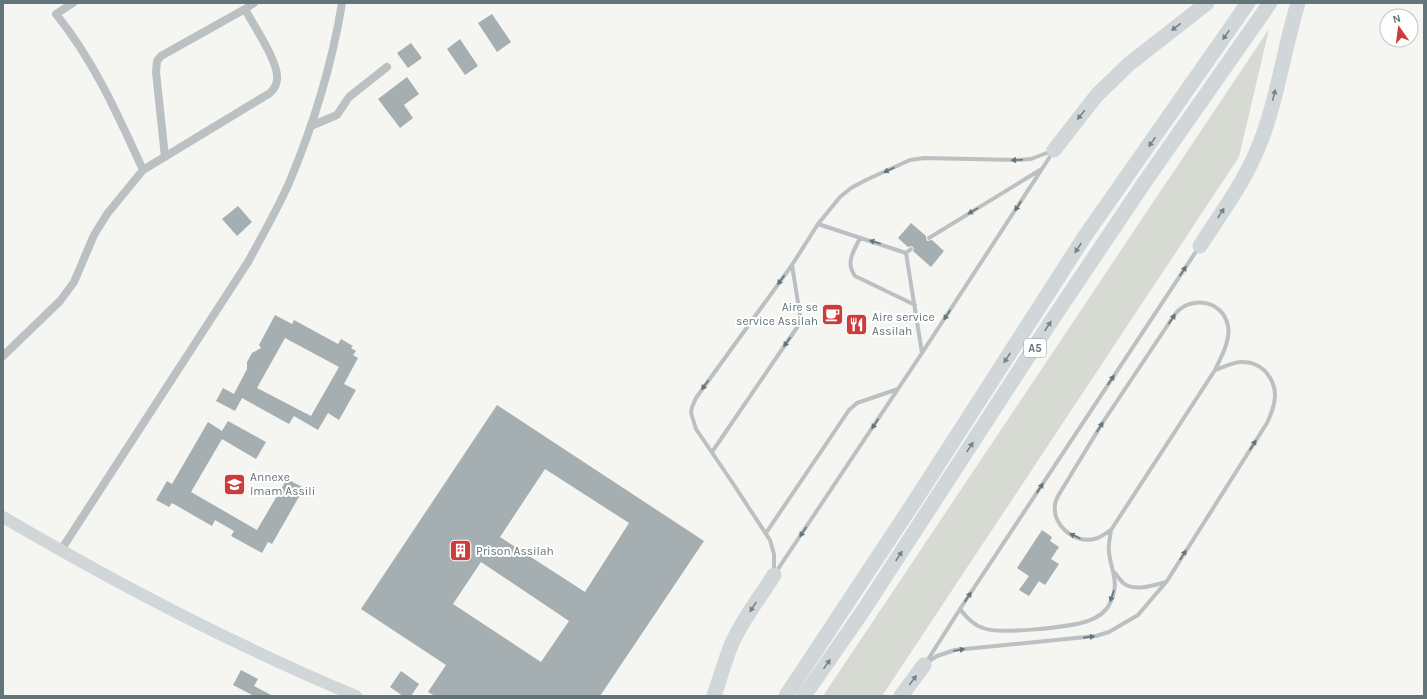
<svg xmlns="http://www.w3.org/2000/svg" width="1427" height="699" font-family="Karla,sans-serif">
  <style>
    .green { fill: #d6dad2 }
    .building { fill: #a5aeb1; fill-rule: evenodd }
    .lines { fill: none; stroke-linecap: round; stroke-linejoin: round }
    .lane { stroke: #bbc0c2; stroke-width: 4 }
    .street { stroke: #bbc0c2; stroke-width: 8 }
    .secondary { stroke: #d1d6d8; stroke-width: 12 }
    .highway { stroke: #d1d6d8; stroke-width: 15 }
    .oneway { fill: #748488 }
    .oneway2 { fill: #64757a }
    .labels { text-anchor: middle; stroke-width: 4; stroke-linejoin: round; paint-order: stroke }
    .shield { fill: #fff; stroke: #929ea2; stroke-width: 1 }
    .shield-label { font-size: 11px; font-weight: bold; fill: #64757a }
    .poi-label { font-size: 12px; fill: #64757a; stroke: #fff; text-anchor: start }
  </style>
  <rect width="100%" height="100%" fill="#f5f5f2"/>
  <path class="green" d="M 1269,29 L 1239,157 L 882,696 L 823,696 Z"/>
  <path class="building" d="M 492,14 L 511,42 L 497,52 L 478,23 Z
    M 460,39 L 478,66 L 465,75 L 447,49 Z
    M 411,43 L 422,58 L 408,68 L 397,53 Z
    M 407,77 L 419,94 L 404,105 L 413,118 L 400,128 L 378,99 Z
    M 238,206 L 252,222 L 237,236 L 222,219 Z
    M 911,223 L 926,236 L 926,238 L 927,241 L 932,240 L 944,251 L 931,267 L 913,251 L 914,249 L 913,247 L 911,246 L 908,247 L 898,238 Z
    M 275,315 L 292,324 L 294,320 L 338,344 L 341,339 L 353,346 L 351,348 L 356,351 L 353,355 L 358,358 L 344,384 L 356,390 L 339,420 L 328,413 L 318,430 L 294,416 L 289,424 L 242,398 L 235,411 L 216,401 L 223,388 L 234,394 L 247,369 L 247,362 L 252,353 L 261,348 L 259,345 ZM 285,338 L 339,367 L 311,416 L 257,388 Z
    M 497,405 L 704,541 L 600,696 L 435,696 L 428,692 L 446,665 L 361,609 ZM 545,469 L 629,523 L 585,592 L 500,537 ZM 481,562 L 569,621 L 541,662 L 453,604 Z
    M 228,421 L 266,442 L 256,459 L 222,439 L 191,492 L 257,530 L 287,479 L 304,488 L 272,544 L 268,542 L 262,553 L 231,536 L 234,531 L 215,520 L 212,526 L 172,503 L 169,507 L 156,500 L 167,481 L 172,484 L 208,422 L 222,431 Z
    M 1042,530 L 1052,537 L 1050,541 L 1059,547 L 1051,559 L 1059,564 L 1045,585 L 1039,581 L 1029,596 L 1019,590 L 1029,576 L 1017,568 Z
    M 241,670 L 258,679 L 254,686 L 273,696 L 254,696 L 233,685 Z
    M 401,671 L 419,684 L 411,696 L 403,696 L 390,687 Z"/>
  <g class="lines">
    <path class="lane" d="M 818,224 L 906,253 L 911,249
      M 860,238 C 854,251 845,262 855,276 L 915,305
      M 929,238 L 1040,170
      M 906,253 L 922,353
      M 712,452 L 798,326 L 800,315 L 792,265
      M 766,533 L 849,410 L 857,403 L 898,389
      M 774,572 L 774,554 L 770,540 L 732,482 L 696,429 L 691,413 L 692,407 L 696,398 L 792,265 L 818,224 L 840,197 L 851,188 L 866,180 L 910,160 L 924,158 L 1017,160 L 1031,159 L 1052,151
      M 776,572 L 922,353 L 1053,152
      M 1115,573 C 1118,577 1122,583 1126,585 C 1138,591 1154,585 1166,582
      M 960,609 C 966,617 973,625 983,628 C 1000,635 1070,627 1088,621 C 1096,618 1105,613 1109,605 C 1121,583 1111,572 1109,552 C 1108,544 1110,538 1111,530
      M 927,661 L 960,609 L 1199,247
      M 926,663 L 937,656 L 955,650 L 1096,636 L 1109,632 L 1138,615 L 1167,581 L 1267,423 C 1276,404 1280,388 1265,371 C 1259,365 1251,362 1242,362 C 1233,362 1224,367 1215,370 L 1111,530 C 1105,534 1100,538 1094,539 C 1075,544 1052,525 1055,505 C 1055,502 1057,498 1058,496 L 1103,422 L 1175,314 C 1191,295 1223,300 1228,326 C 1231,340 1221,357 1215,370"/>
    <path class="street" d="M 73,3 L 56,14 C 94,61 118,115 143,170
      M 311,126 L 337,115 L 349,97 L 387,67
      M 165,157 L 156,72 L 157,61 L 161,56 L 245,9
      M 3,356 L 60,301 L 74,282 L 94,235 L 107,214 L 143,170 L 270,93 C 274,89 277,85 277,79 C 279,62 253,25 245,9 L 254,3
      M 61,550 L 248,262 C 262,236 277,210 289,183 C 313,126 332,65 342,3"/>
    <path class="secondary" d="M 3,517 C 117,584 234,645 356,696"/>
    <path class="highway" d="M 1054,150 L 1097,95 L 1129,64 L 1207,3
      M 1200,246 C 1219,216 1241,187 1255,155 C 1276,109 1283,52 1298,3
      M 714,696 C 720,678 725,660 732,643 C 743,619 760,597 774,575
      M 786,696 L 918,496 L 1085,236 L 1248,3
      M 804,696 L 863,611 L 1050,323 L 1144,183 L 1270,3
      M 901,696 L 924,665"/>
  </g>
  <defs><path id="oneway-solid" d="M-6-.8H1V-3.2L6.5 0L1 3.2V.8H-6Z"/></defs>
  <g class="oneway">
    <use href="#oneway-solid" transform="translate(1176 27) rotate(142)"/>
    <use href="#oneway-solid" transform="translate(1226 35) rotate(125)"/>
    <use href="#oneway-solid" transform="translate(1274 95) rotate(-76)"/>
    <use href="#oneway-solid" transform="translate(1081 115) rotate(129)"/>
    <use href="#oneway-solid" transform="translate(1152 142) rotate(125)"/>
    <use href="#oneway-solid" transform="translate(1221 213) rotate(-57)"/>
    <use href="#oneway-solid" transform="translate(1078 248) rotate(123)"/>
    <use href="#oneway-solid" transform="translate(1048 326) rotate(-57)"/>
    <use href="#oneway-solid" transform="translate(1007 358) rotate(123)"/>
    <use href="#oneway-solid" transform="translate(970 447) rotate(-57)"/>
    <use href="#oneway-solid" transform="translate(899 556) rotate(-57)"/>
    <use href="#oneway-solid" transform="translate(753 607) rotate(123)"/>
    <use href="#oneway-solid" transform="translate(827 664) rotate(-55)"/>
    <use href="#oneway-solid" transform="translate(913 680) rotate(-53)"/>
  </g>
  <g class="oneway2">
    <use href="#oneway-solid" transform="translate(1017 160) rotate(178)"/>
    <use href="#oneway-solid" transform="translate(889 170) rotate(155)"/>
    <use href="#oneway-solid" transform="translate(1018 206) rotate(123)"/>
    <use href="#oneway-solid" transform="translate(973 211) rotate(149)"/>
    <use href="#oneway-solid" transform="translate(875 242) rotate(-162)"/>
    <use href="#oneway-solid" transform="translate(1183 271) rotate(-57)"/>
    <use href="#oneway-solid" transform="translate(781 280) rotate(126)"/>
    <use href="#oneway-solid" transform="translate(947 315) rotate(123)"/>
    <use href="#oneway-solid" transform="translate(1172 319) rotate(-56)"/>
    <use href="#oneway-solid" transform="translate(787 342) rotate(125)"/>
    <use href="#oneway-solid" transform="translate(1111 380) rotate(-57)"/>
    <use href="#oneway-solid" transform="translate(705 385) rotate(126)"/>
    <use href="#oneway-solid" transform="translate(875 424) rotate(124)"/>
    <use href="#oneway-solid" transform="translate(1100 427) rotate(-58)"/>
    <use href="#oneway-solid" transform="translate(1253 445) rotate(-58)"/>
    <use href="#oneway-solid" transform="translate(1040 488) rotate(-57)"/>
    <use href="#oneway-solid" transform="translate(803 532) rotate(124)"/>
    <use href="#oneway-solid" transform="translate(1075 536) rotate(-154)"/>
    <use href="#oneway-solid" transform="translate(1183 555) rotate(-58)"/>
    <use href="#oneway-solid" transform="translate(1112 596) rotate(109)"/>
    <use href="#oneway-solid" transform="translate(968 597) rotate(-57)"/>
    <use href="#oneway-solid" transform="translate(1089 637) rotate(-7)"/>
    <use href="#oneway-solid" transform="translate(959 650) rotate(-10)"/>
  </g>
  <defs>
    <symbol id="cafe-square" viewBox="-11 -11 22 22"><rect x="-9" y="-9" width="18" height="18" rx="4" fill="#cd3b3a" stroke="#fff"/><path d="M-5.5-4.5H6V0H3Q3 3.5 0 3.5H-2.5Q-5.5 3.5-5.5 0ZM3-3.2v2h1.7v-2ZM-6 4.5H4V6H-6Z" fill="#fff"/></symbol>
    <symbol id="restaurant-square" viewBox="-11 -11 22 22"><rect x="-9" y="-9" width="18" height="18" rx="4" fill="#cd3b3a" stroke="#fff"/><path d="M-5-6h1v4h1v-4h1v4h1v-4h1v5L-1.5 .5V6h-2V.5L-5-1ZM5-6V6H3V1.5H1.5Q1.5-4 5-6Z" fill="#fff"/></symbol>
    <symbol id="school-square" viewBox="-11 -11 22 22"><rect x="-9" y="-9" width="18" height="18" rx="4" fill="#cd3b3a" stroke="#fff"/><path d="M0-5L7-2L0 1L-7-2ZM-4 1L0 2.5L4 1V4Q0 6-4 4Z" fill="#fff"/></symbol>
    <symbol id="building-square" viewBox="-11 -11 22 22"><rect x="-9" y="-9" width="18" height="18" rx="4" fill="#cd3b3a" stroke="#fff"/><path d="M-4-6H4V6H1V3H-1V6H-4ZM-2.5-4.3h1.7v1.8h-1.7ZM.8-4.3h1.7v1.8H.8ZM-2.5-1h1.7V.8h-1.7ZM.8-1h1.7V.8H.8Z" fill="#fff"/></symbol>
  </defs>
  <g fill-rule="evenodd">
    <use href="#cafe-square" x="820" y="302" width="25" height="25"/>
    <use href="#restaurant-square" x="844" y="312" width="25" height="25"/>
    <use href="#school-square" x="222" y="472" width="25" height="25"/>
    <use href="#building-square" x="448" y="538" width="25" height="25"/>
  </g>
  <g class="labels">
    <rect class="shield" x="1024" y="339" width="22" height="18" rx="3"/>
    <g class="shield-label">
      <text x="1035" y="352">A5</text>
    </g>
    <g class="poi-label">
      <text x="818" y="311" text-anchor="end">Aire se<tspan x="818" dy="14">service Assilah</tspan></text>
      <text x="872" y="321">Aire service<tspan x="872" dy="14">Assilah</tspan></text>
      <text x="250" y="481">Annexe<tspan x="250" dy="14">Imam Assili</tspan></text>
      <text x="476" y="555">Prison Assilah</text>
    </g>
  </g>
  <rect width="1427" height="699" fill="none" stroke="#64757a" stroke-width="8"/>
  <g transform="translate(1399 28) rotate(346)"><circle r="19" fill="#ffffff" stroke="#c1c8ca"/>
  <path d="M0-3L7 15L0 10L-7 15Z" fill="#cd3b3a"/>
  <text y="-6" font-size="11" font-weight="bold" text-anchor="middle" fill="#64757a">N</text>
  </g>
</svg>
